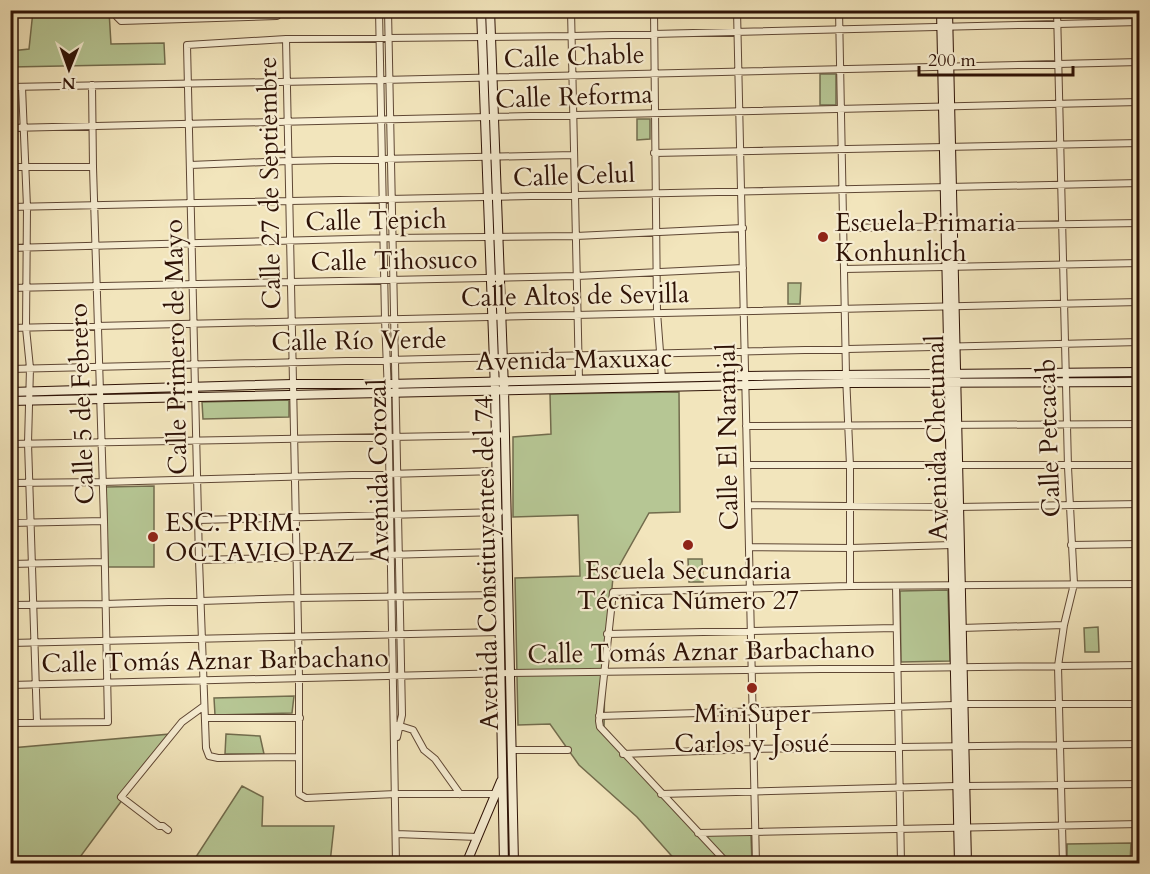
<svg xmlns="http://www.w3.org/2000/svg" width="1150" height="874" font-family="Cardo,serif">
  <style>
    .green { fill: #b6c694; stroke: #726c4d; stroke-width: 1.5 }
    .lines { fill: none; stroke-linecap: round; stroke-linejoin: round }
    .street-casing { stroke: #5f4734; stroke-width: 8 }
    .secondary-casing { stroke: #2e1206; stroke-width: 10 }
    .street { stroke: #f7eed3; stroke-width: 6 }
    .secondary { stroke: #f7eed3; stroke-width: 8 }
    .poi-dot { fill: #8f2418; stroke: #f7eed3; stroke-width: 2 }
    .labels { text-anchor: middle; stroke-width: 4.5; stroke-linejoin: round; paint-order: stroke }
    .street-label { font-size: 26px; fill: #2e1206; stroke: #f7eed3 }
    .poi-label { font-size: 26px; fill: #2e1206; stroke: #f7eed3; text-anchor: start }
  </style>
  <rect width="100%" height="100%" fill="#f2e5bc"/>
  <filter id="stains"><feTurbulence type="fractalNoise" baseFrequency=".00333" numOctaves="4"/><feColorMatrix values="0 0 0 0 .2 0 0 0 0 .09 0 0 0 0 .02 0 0 0 .5 -.17"/></filter>
  <radialGradient id="worn" r=".72"><stop offset=".6" stop-color="#630" stop-opacity="0"/><stop offset="1" stop-color="#630" stop-opacity=".3"/></radialGradient>
  <path class="green" d="M 33,11 L 109,11 L 111,44 L 164,43 L 165,64 L 11,67 L 11,51 L 29,49 Z
    M 820,74 L 836,74 L 836,105 L 820,105 Z
    M 637,119 L 650,119 L 650,139 L 637,140 Z
    M 788,283 L 801,283 L 800,304 L 788,304 Z
    M 679,392 L 680,512 L 649,513 L 613,577 L 605,664 L 604,730 L 700,833 L 751,835 L 752,863 L 678,863 L 637,817 L 579,765 L 550,724 L 518,725 L 515,578 L 580,576 L 578,515 L 513,517 L 513,437 L 551,434 L 550,394 Z
    M 289,400 L 289,417 L 203,419 L 202,402 Z
    M 154,486 L 154,567 L 108,567 L 106,487 Z
    M 688,559 L 702,559 L 703,582 L 689,582 Z
    M 948,590 L 950,661 L 901,662 L 900,591 Z
    M 1098,627 L 1099,652 L 1085,652 L 1084,628 Z
    M 294,696 L 292,713 L 215,715 L 214,698 Z
    M 171,734 L 80,857 L 89,863 L 11,864 L 11,748 Z
    M 226,734 L 260,736 L 264,754 L 225,754 Z
    M 242,786 L 263,797 L 262,826 L 334,826 L 330,863 L 192,863 Z
    M 1131,843 L 1130,863 L 1067,863 L 1067,844 Z"/>
  <g class="lines">
    <defs>
      <path id="street" d="M 117,10 L 117,17 L 121,21 L 277,16
        M 379,10 L 385,319 L 388,393 L 396,864
        M 388,10 L 402,715 L 397,737
        M 571,10 L 579,380
        M 654,10 L 657,312 L 662,378
        M 737,10 L 756,864
        M 839,10 L 846,375 L 850,466 L 850,586
        M 1057,10 L 1068,467 L 1074,584 L 1064,625 L 1058,666 L 1063,864
        M 286,39 L 299,677 L 299,794 L 306,798 L 396,794 L 495,794
        M 10,87 L 382,80 L 1140,62
        M 22,87 L 27,207 L 26,328 L 30,368 L 28,443 L 37,722
        M 10,128 L 1140,102
        M 654,153 L 1140,143
        M 190,165 L 288,161 L 574,155
        M 10,167 L 93,167
        M 10,207 L 1140,183
        M 845,228 L 1140,223
        M 10,248 L 391,238 L 576,236 L 743,228
        M 845,269 L 1140,263
        M 10,288 L 577,276 L 743,268
        M 10,328 L 1140,302
        M 10,369 L 1140,342
        M 746,426 L 1140,424
        M 10,444 L 499,435
        M 747,465 L 1140,465
        M 10,483 L 102,482 L 496,471
        M 748,505 L 958,507 L 1140,504
        M 198,520 L 500,512
        M 10,523 L 104,521
        M 1071,545 L 1140,544
        M 749,547 L 851,548 L 952,545
        M 199,560 L 498,552
        M 10,564 L 104,562
        M 896,586 L 901,864
        M 10,605 L 105,604 L 297,598 L 499,595
        M 961,628 L 1064,625
        M 607,634 L 896,628
        M 10,643 L 500,632
        M 10,685 L 510,673 L 1140,665
        M 963,704 L 1140,704
        M 599,716 L 955,705
        M 205,718 L 300,718
        M 10,723 L 108,722 L 104,521 L 93,167 L 92,85
        M 397,725 L 413,730 L 424,750 L 435,759 L 460,794
        M 511,750 L 568,750
        M 623,754 L 752,749 L 1140,744
        M 298,757 L 218,758 L 209,756 L 206,748 L 199,560 L 187,45 L 286,39 L 572,36 L 1140,22
        M 965,786 L 1140,784
        M 661,794 L 957,786
        M 168,830 L 163,826 L 159,826 L 121,797 L 182,722 L 204,706
        M 698,833 L 1140,824
        M 396,834 L 478,837
        M 728,864 L 600,727 L 599,721 L 613,592 L 850,586 L 1140,584"/>
      <path id="secondary" d="M 481,10 L 495,390 L 504,864
        M 490,10 L 504,389 L 514,864
        M 941,10 L 959,864
        M 948,10 L 967,864
        M 10,392 L 293,384 L 388,384 L 746,376 L 1140,372
        M 10,401 L 847,383 L 1140,382
        M 466,864 L 501,781"/>
    </defs>
    <use href="#street" class="street-casing"/>
    <use href="#secondary" class="secondary-casing"/>
    <use href="#street" class="street"/>
    <use href="#secondary" class="secondary"/>
  </g>
  <g class="poi-dot">
    <circle cx="823" cy="237" r="6"/>
    <circle cx="153" cy="537" r="6"/>
    <circle cx="688" cy="545" r="6"/>
    <circle cx="752" cy="688" r="6"/>
  </g>
  <g class="labels">
    <g class="street-label">
      <text transform="translate(574 56) rotate(-2)" y="9">Calle Chable</text>
      <text transform="translate(574 96) rotate(-2)" y="9">Calle Reforma</text>
      <text transform="translate(574 175) rotate(-2)" y="9">Calle Celul</text>
      <text transform="translate(269 183) rotate(-91)" y="9">Calle 27 de Septiembre</text>
      <text transform="translate(376 220) rotate(-1)" y="9">Calle Tepich</text>
      <text transform="translate(394 260) rotate(-1)" y="9">Calle Tihosuco</text>
      <text transform="translate(575 295) rotate(-1)" y="9">Calle Altos de Sevilla</text>
      <text transform="translate(359 340) rotate(-1)" y="9">Calle Río Verde</text>
      <text transform="translate(175 347) rotate(-91)" y="9">Calle Primero de Mayo</text>
      <text transform="translate(574 359) rotate(-1)" y="9">Avenida Maxuxac</text>
      <text transform="translate(81 404) rotate(-92)" y="9">Calle 5 de Febrero</text>
      <text transform="translate(727 437) rotate(-91)" y="9">Calle El Naranjal</text>
      <text transform="translate(936 438) rotate(-91)" y="9">Avenida Chetumal</text>
      <text transform="translate(1048 438) rotate(-92)" y="9">Calle Petcacab</text>
      <text transform="translate(378 471) rotate(-91)" y="9">Avenida Corozal</text>
      <text transform="translate(486 563) rotate(-91)" y="9">Avenida Constituyentes del 74</text>
      <text transform="translate(701 651) rotate(-1)" y="9">Calle Tomás Aznar Barbachano</text>
      <text transform="translate(215 660) rotate(-1)" y="9">Calle Tomás Aznar Barbachano</text>
    </g>
    <g class="poi-label">
      <text x="835" y="231">Escuela Primaria<tspan x="835" dy="30">Konhunlich</tspan></text>
      <text x="165" y="531">ESC. PRIM.<tspan x="165" dy="30">OCTAVIO PAZ</tspan></text>
      <text x="688" y="579" text-anchor="middle">Escuela Secundaria<tspan x="688" dy="30">Técnica Número 27</tspan></text>
      <text x="752" y="722" text-anchor="middle">MiniSuper<tspan x="752" dy="30">Carlos y Josué</tspan></text>
    </g>
  </g>
  <rect width="1150" height="874" fill="none" stroke="#f2e5bc" stroke-width="36"/>
  <rect x="12" y="12" width="1126" height="850" fill="none" stroke="#2e1206" stroke-width="3"/>
  <rect x="18" y="18" width="1114" height="838" fill="none" stroke="#2e1206" stroke-width="1.5"/>
  <g transform="translate(69 69) rotate(181)" stroke="#f7eed3" stroke-width="4.5" paint-order="stroke">
  <path d="M0-4.5L10 22L0 15L-10 22Z" fill="#2e1206"/>
  <text y="-9" font-size="16" font-weight="bold" text-anchor="middle" fill="#2e1206">N</text>
  </g>
  <path d="M919 66v9h154v-9" fill="none" stroke="#2e1206" stroke-width="3"/>
  <text x="928" y="66" font-size="18" fill="#2e1206" stroke="#f7eed3" stroke-width="4.5" paint-order="stroke">200 m</text>
  <rect width="100%" height="100%" filter="url(#stains)"/>
  <rect width="100%" height="100%" fill="url(#worn)"/>
</svg>
